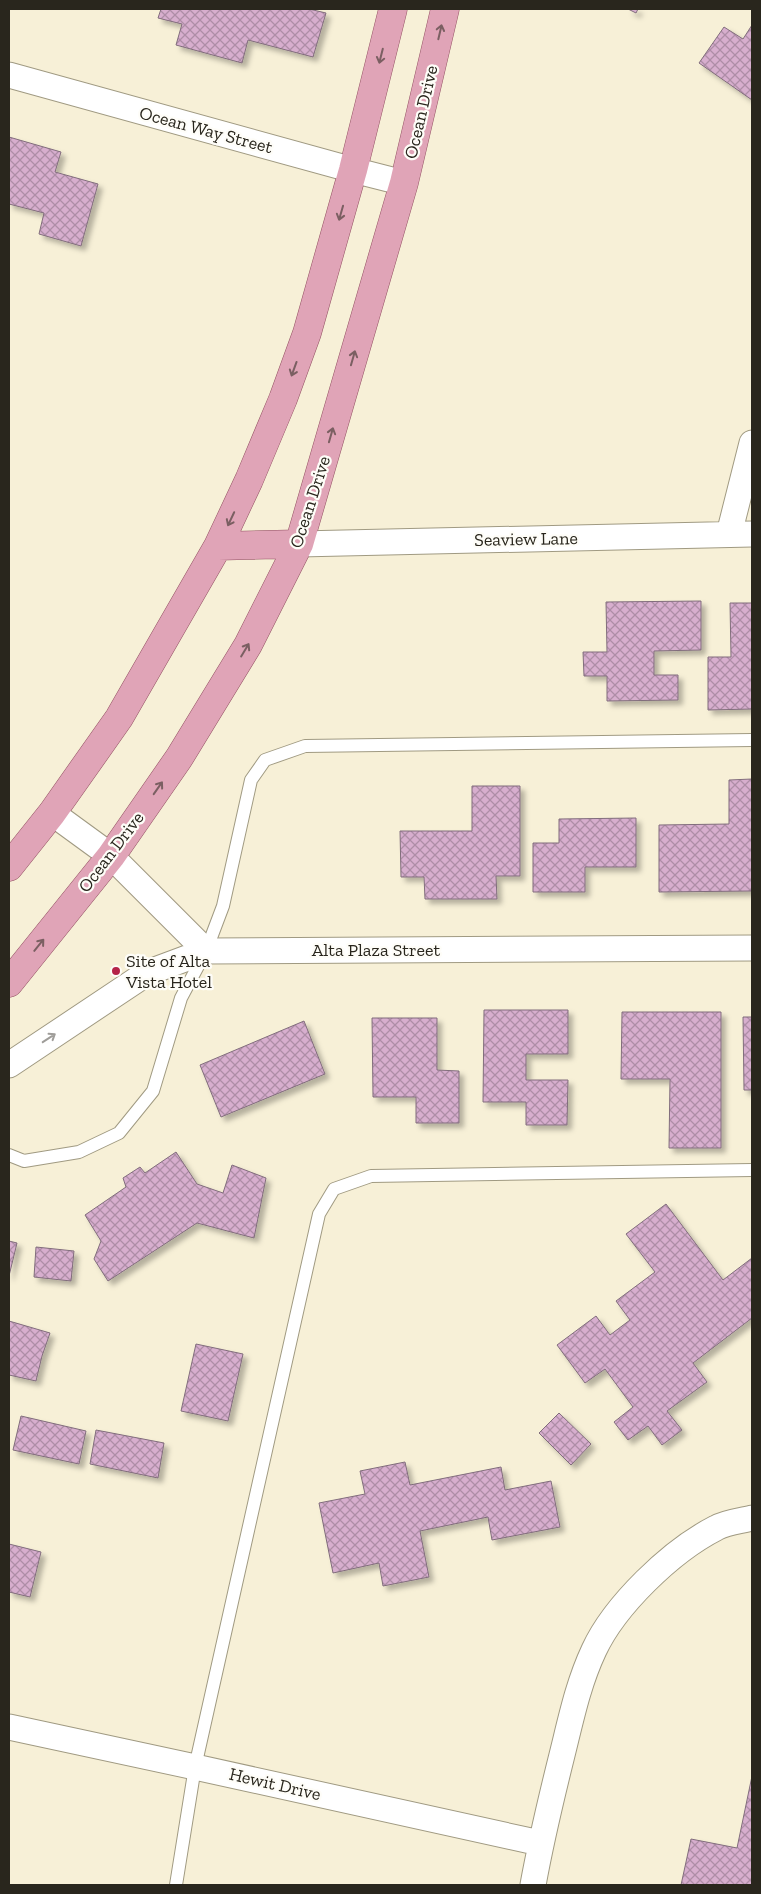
<svg xmlns="http://www.w3.org/2000/svg" width="761" height="1894" font-family="'Zilla Slab',serif">
  <style>
    .building { fill: url(#building-cross-hatch); stroke: #816d7c; filter: url(#shadow) }
    .lines { fill: none; stroke-linecap: round; stroke-linejoin: round }
    .service-casing { stroke: #a09a82; stroke-width: 14 }
    .minor-casing { stroke: #a09a82; stroke-width: 27 }
    .primary-casing { stroke: #925162; stroke-width: 29 }
    .service { stroke: #fff; stroke-width: 12 }
    .minor { stroke: #fff; stroke-width: 25 }
    .primary { stroke: #e0a4b7; stroke-width: 28 }
    .oneway { stroke: #7b5f62 }
    .oneway2 { stroke: #9f9d99 }
    .poi-dot { fill: #b52348; stroke: #fefdf8; stroke-width: 2 }
    .labels { text-anchor: middle; stroke-width: 4.5; stroke-linejoin: round; paint-order: stroke }
    .street-label { font-size: 18px; fill: #29261d; stroke: #fefdf8 }
    .poi-label { font-size: 18px; fill: #29261d; stroke: #fefdf8; text-anchor: start }
  </style>
  <defs>
    <pattern id="building-cross-hatch" width="8" height="8" patternUnits="userSpaceOnUse" patternTransform="scale(1.25)"><rect width="8" height="8" fill="#d7aece"/><path d="M0 0l8 8M0 8l8-8" fill="none" stroke="#ae8da7"/></pattern>
    <filter id="shadow"><feDropShadow dx="4.5" dy="4.5" stdDeviation="2.5" flood-color="#0004"/></filter>
  </defs>
  <rect width="100%" height="100%" fill="#f7f0d7"/>
  <path class="building" d="M 161,9 L 309,9 L 326,13 L 313,57 L 248,40 L 242,63 L 176,45 L 182,24 L 158,18 Z
    M 628,9 L 638,9 L 636,13 Z
    M 752,25 L 752,100 L 699,63 L 724,27 L 743,39 Z
    M 9,137 L 61,152 L 55,172 L 98,184 L 81,246 L 39,234 L 44,213 L 9,204 Z
    M 701,601 L 701,650 L 654,651 L 654,675 L 678,675 L 678,700 L 607,701 L 607,676 L 584,676 L 583,652 L 607,652 L 606,602 Z
    M 730,603 L 752,603 L 752,709 L 708,710 L 708,657 L 731,657 Z
    M 752,779 L 752,891 L 659,892 L 659,825 L 729,824 L 729,780 Z
    M 472,786 L 520,786 L 520,876 L 496,876 L 497,899 L 425,899 L 424,877 L 401,877 L 400,831 L 472,831 Z
    M 636,818 L 636,867 L 585,867 L 585,892 L 533,892 L 533,843 L 559,843 L 559,819 Z
    M 484,1010 L 568,1010 L 568,1054 L 526,1054 L 526,1080 L 568,1080 L 567,1125 L 526,1125 L 526,1102 L 483,1102 Z
    M 622,1012 L 721,1012 L 721,1148 L 669,1148 L 670,1079 L 621,1079 Z
    M 743,1017 L 752,1017 L 752,1090 L 744,1090 Z
    M 372,1018 L 437,1018 L 437,1070 L 459,1071 L 459,1123 L 416,1123 L 416,1097 L 373,1097 Z
    M 304,1021 L 325,1074 L 221,1117 L 200,1065 Z
    M 176,1152 L 197,1184 L 223,1193 L 232,1165 L 266,1178 L 254,1238 L 197,1223 L 108,1281 L 94,1259 L 101,1241 L 85,1215 L 126,1187 L 123,1178 L 140,1167 L 145,1173 Z
    M 666,1204 L 723,1280 L 752,1258 L 752,1318 L 693,1363 L 707,1382 L 667,1411 L 682,1430 L 662,1445 L 648,1426 L 628,1440 L 614,1422 L 633,1407 L 605,1369 L 585,1383 L 557,1345 L 596,1316 L 610,1335 L 630,1320 L 616,1301 L 655,1272 L 626,1234 Z
    M 9,1241 L 17,1243 L 9,1276 Z
    M 36,1247 L 74,1251 L 71,1281 L 34,1277 Z
    M 9,1321 L 50,1333 L 42,1356 L 36,1381 L 9,1375 Z
    M 196,1344 L 243,1354 L 228,1421 L 181,1411 Z
    M 559,1413 L 591,1444 L 571,1465 L 539,1433 Z
    M 21,1416 L 86,1431 L 79,1464 L 13,1450 Z
    M 96,1430 L 164,1443 L 158,1478 L 90,1464 Z
    M 405,1462 L 410,1485 L 501,1467 L 505,1490 L 551,1481 L 560,1527 L 492,1540 L 488,1517 L 420,1531 L 429,1577 L 383,1586 L 379,1563 L 333,1573 L 319,1503 L 365,1494 L 360,1471 Z
    M 9,1544 L 41,1552 L 30,1597 L 9,1592 Z
    M 752,1776 L 752,1885 L 681,1885 L 691,1839 L 737,1848 Z"/>
  <g class="lines">
    <defs>
      <path id="service" d="M 9,1155 L 24,1161 L 79,1152 L 119,1133 L 153,1091 L 181,998 L 206,951 L 223,906 L 251,780 L 265,760 L 305,746 L 752,740
        M 176,1885 L 195,1767 L 319,1214 L 334,1189 L 371,1176 L 752,1170"/>
      <path id="minor" d="M 9,75 L 353,170 L 404,183
        M 729,534 L 752,443
        M 299,544 L 752,534
        M 52,813 L 111,856 L 206,951 L 752,948
        M 9,1065 L 147,973 L 206,951
        M 9,1727 L 195,1767 L 540,1843
        M 533,1885 C 541,1841 551,1799 562,1755 C 571,1719 578,1684 594,1650 C 615,1605 671,1551 716,1528 C 726,1522 741,1521 752,1518"/>
      <path id="primary" d="M 218,546 L 299,544
        M 9,867 L 52,813 L 119,718 L 218,546 L 249,480 L 283,399 L 307,333 L 353,170 L 393,9
        M 9,983 L 111,856 L 179,758 L 248,645 L 299,544 L 404,183 L 445,9"/>
    </defs>
    <use href="#service" class="service-casing"/>
    <use href="#minor" class="minor-casing"/>
    <use href="#primary" class="primary-casing"/>
    <use href="#service" class="service"/>
    <use href="#minor" class="minor"/>
    <use href="#primary" class="primary"/>
  </g>
  <defs><path id="oneway-shaft" d="M-6 0H5M1.5-3L5.5 0L1.5 3" fill="none" stroke-width="1.6" stroke-linecap="round" stroke-linejoin="round" transform="scale(1.25)"/></defs>
  <g class="oneway">
    <use href="#oneway-shaft" transform="translate(440 32) rotate(-77)"/>
    <use href="#oneway-shaft" transform="translate(381 56) rotate(104)"/>
    <use href="#oneway-shaft" transform="translate(341 213) rotate(106)"/>
    <use href="#oneway-shaft" transform="translate(353 358) rotate(-74)"/>
    <use href="#oneway-shaft" transform="translate(294 369) rotate(110)"/>
    <use href="#oneway-shaft" transform="translate(331 435) rotate(-74)"/>
    <use href="#oneway-shaft" transform="translate(231 519) rotate(115)"/>
    <use href="#oneway-shaft" transform="translate(245 650) rotate(-59)"/>
    <use href="#oneway-shaft" transform="translate(158 788) rotate(-55)"/>
    <use href="#oneway-shaft" transform="translate(39 945) rotate(-51)"/>
  </g>
  <use class="oneway2" href="#oneway-shaft" transform="translate(49 1038) rotate(-33)"/>
  <circle class="poi-dot" cx="116" cy="971" r="5"/>
  <g class="labels">
    <g class="street-label">
      <text transform="translate(421 112) rotate(-77)" y="6">Ocean Drive</text>
      <text transform="translate(206 130) rotate(15)" y="6">Ocean Way Street</text>
      <text transform="translate(310 502) rotate(-72)" y="6">Ocean Drive</text>
      <text transform="translate(526 539) rotate(-1)" y="6">Seaview Lane</text>
      <text transform="translate(111 852) rotate(-53)" y="6">Ocean Drive</text>
      <text x="376" y="956">Alta Plaza Street</text>
      <text transform="translate(275 1784) rotate(13)" y="6">Hewit Drive</text>
    </g>
    <g class="poi-label">
      <text x="126" y="967">Site of Alta<tspan x="126" dy="21">Vista Hotel</tspan></text>
    </g>
  </g>
  <rect width="761" height="1894" fill="none" stroke="#29261d" stroke-width="20"/>
</svg>
